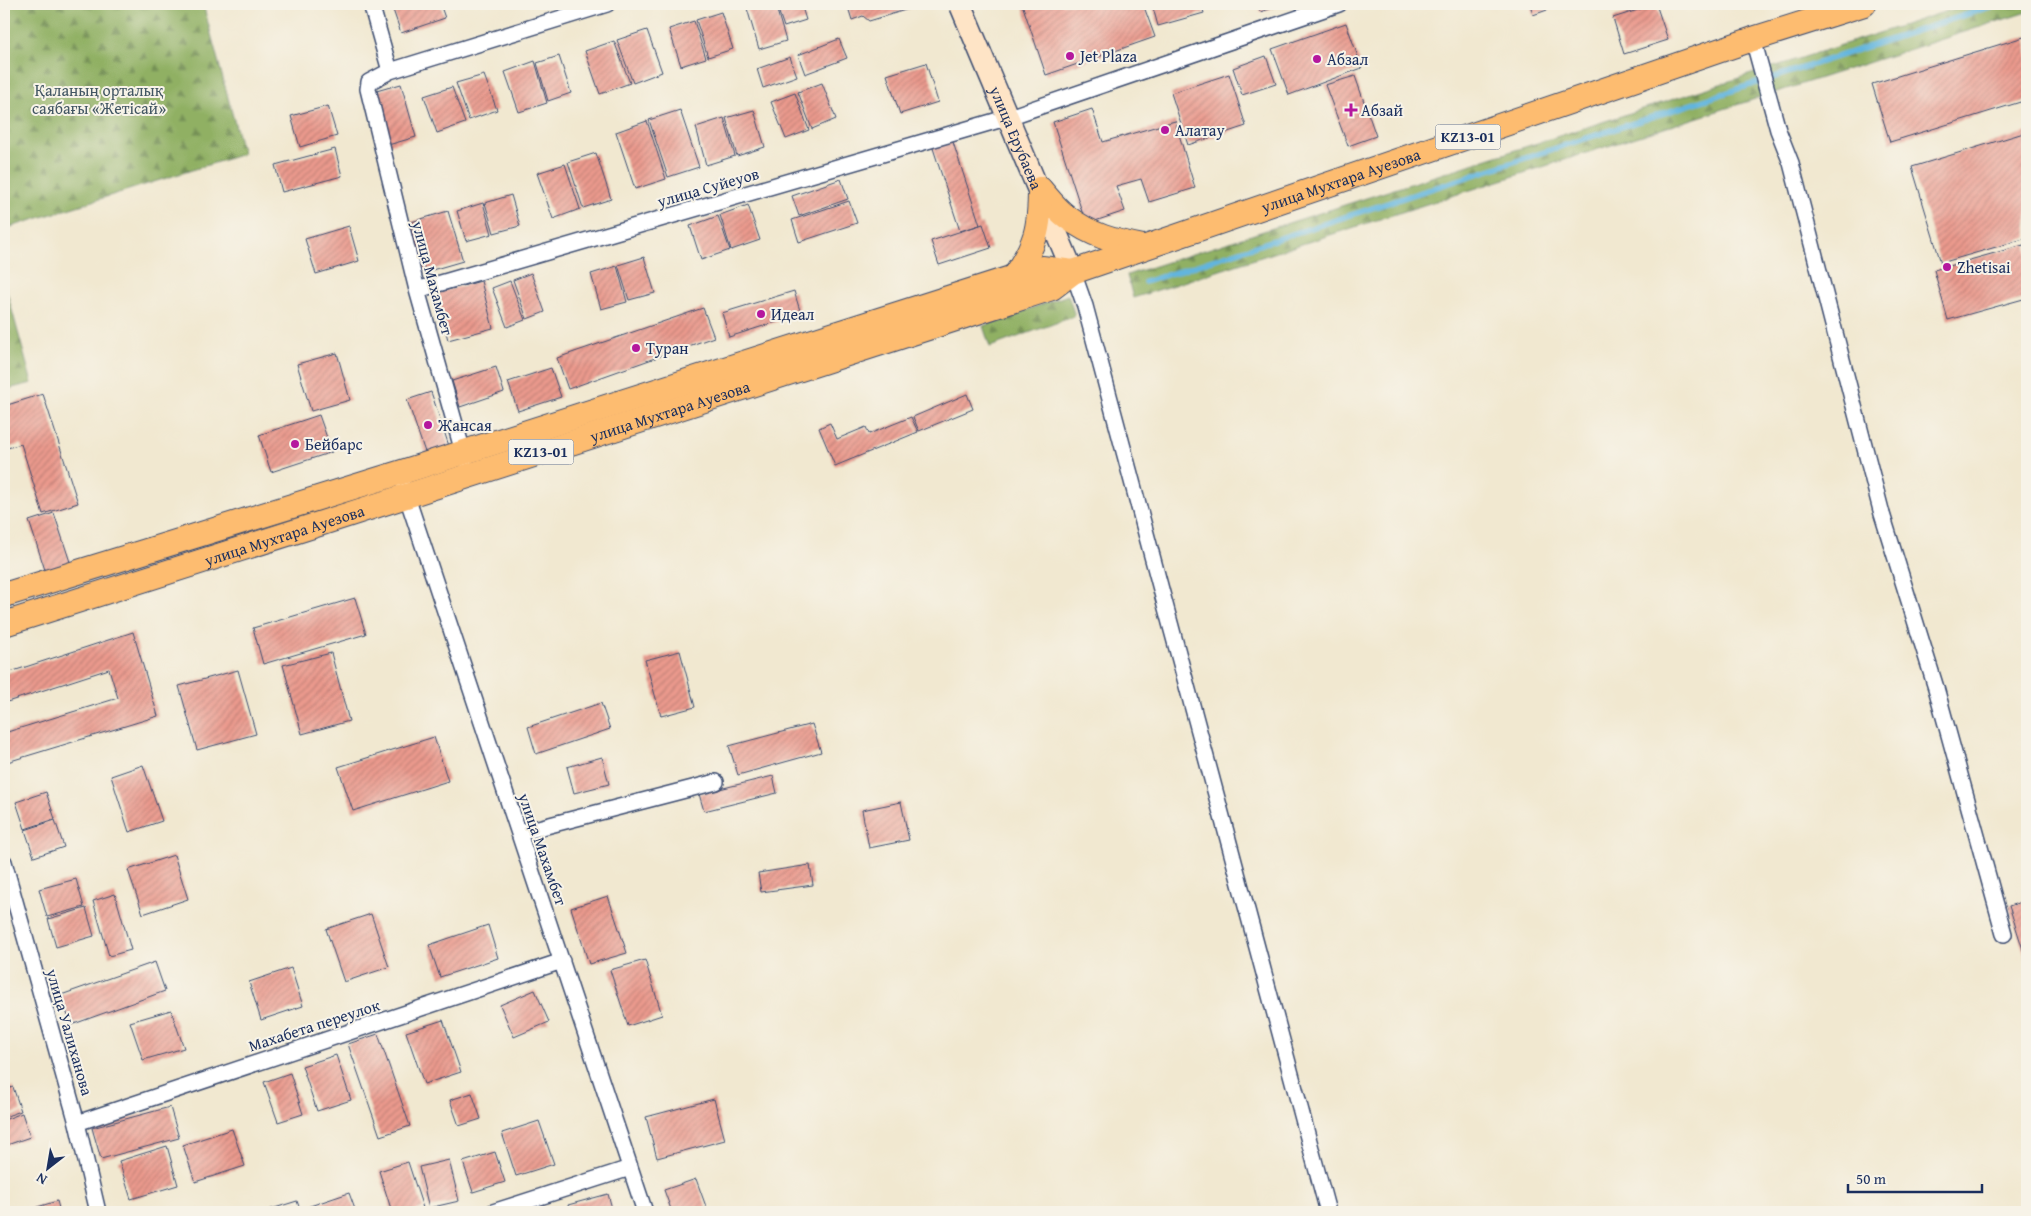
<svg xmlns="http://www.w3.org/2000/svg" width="2031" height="1216" font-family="'Gentium Book Plus',serif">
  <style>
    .forest { fill: url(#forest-firs); stroke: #567061 }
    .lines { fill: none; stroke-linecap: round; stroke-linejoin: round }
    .stream { stroke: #62b5de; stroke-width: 5.5 }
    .building { fill: url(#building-hatch) }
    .street-casing { stroke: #3b4b6f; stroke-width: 18 }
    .secondary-casing { stroke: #3b4b6f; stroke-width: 24 }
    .primary-casing { stroke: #3b4b6f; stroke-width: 26 }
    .street { stroke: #fff; stroke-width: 15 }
    .secondary { stroke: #fee4c6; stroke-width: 21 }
    .primary { stroke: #fdbc70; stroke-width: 24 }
    .poi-dot { fill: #b5179e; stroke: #f7f3e8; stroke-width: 2 }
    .labels { text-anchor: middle; stroke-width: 4; stroke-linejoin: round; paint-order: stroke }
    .shield { fill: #f7f3e8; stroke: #5d6a87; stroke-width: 1 }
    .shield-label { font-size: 15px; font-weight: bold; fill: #1b2f5e }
    .poi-label { font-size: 16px; fill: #1b2f5e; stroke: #f7f3e8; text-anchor: start }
    .park-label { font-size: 16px; fill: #425663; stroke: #f7f3e8 }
    .street-label { font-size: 16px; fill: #1b2f5e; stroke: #f7f3e8 }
  </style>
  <defs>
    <pattern id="forest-firs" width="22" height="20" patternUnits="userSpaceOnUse" patternTransform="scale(1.25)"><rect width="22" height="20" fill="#90b064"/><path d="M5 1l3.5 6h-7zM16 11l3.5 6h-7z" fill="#759056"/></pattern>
    <pattern id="building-hatch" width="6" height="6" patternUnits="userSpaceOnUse" patternTransform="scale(1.25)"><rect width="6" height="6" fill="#eb9a8d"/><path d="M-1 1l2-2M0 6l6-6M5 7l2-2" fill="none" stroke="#be7e76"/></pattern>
  </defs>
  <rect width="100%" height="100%" fill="#f7f3e8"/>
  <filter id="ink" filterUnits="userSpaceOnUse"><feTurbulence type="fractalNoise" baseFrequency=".02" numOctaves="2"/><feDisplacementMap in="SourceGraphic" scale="10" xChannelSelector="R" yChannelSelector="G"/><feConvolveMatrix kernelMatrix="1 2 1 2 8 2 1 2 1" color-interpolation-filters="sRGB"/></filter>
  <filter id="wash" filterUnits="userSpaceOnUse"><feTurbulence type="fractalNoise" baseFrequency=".0096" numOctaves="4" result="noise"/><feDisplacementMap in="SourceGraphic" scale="20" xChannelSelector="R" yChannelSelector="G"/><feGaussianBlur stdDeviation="1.12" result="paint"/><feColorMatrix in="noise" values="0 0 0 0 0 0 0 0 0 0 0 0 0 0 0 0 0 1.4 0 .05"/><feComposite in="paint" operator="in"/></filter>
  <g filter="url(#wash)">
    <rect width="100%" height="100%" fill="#f1e8d0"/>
    <path class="forest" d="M 4,4 L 203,4 L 243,154 L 4,229 Z
      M 1969,4 L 2027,4 L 2027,12 L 1133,298 L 1127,275 Z
      M 4,281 L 32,383 L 4,390 Z
      M 1068,295 L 1075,316 L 990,347 L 983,326 Z"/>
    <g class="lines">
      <path class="stream" d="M 1145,282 L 1999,4"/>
    </g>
    <g id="blocks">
      <path class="building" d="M 391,4 L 440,4 L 445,18 L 401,33 Z
        M 749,4 L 775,4 L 786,41 L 759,49 L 746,5 Z
        M 776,4 L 801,4 L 806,20 L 784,27 Z
        M 847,4 L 910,4 L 912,8 L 869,21 L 863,16 L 852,20 Z
        M 1022,4 L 1143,4 L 1155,37 L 1046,75 Z
        M 1152,4 L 1201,4 L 1204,13 L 1158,26 Z
        M 1258,4 L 1285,4 L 1260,12 Z
        M 1530,4 L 1564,4 L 1533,15 Z
        M 1656,4 L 1668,40 L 1624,54 L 1613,18 Z
        M 721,12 L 733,49 L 708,57 L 696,20 Z
        M 694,21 L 706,58 L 681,66 L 669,29 Z
        M 1346,23 L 1362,68 L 1289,95 L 1272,49 Z
        M 647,30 L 662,72 L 633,83 L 617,40 Z
        M 2027,36 L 2027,100 L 1890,142 L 1872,84 Z
        M 839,39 L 847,58 L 805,74 L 798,55 Z
        M 614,41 L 630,83 L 600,94 L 585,51 Z
        M 559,56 L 571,93 L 548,101 L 537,63 Z
        M 1266,56 L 1276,84 L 1242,95 L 1233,68 Z
        M 790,57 L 797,76 L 763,88 L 757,69 Z
        M 535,61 L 547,103 L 519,112 L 505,72 Z
        M 926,63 L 938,102 L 900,114 L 887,75 Z
        M 1229,74 L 1246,126 L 1188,145 L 1171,93 Z
        M 484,75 L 497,110 L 469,120 L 456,83 Z
        M 1355,76 L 1376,136 L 1348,146 L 1325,85 Z
        M 822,83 L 836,119 L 812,129 L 798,92 Z
        M 401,84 L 416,137 L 388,145 L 373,92 Z
        M 452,87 L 465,123 L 437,133 L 424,96 Z
        M 795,93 L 809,130 L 786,139 L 771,102 Z
        M 328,106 L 337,136 L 300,147 L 291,116 Z
        M 1092,109 L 1103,142 L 1175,121 L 1195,188 L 1149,202 L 1141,179 L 1116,186 L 1125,211 L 1086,224 L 1053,122 Z
        M 680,110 L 699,167 L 668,177 L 649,120 Z
        M 754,110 L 765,147 L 737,156 L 726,118 Z
        M 724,118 L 735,156 L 706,165 L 696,127 Z
        M 647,121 L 666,179 L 635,189 L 616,132 Z
        M 2027,132 L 2027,238 L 1941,263 L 1912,167 Z
        M 950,133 L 980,225 L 960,231 L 930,139 Z
        M 335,149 L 342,176 L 282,192 L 275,165 Z
        M 596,153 L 611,199 L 583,208 L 568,162 Z
        M 565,164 L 580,209 L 553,219 L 537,173 Z
        M 841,179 L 848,199 L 799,216 L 792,196 Z
        M 511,195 L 520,226 L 494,233 L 485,203 Z
        M 849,201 L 857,223 L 799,242 L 792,220 Z
        M 483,203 L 492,234 L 466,241 L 457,211 Z
        M 748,205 L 760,240 L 731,250 L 720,215 Z
        M 448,211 L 463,261 L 425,272 L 411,222 Z
        M 718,216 L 730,250 L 701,260 L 690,226 Z
        M 983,224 L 991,248 L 939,265 L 931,241 Z
        M 349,226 L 359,261 L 316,274 L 305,239 Z
        M 2027,244 L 2027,298 L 1948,320 L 1934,270 Z
        M 644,257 L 655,293 L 629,300 L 618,265 Z
        M 617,266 L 627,302 L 601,309 L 591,274 Z
        M 531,273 L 545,312 L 527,319 L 513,280 Z
        M 481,281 L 493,328 L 448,340 L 436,293 Z
        M 510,281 L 525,320 L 507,327 L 492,288 Z
        M 794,291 L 801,314 L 729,337 L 722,313 Z
        M 703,308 L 714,337 L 568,389 L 557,358 Z
        M 337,353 L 350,400 L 311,411 L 297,364 Z
        M 496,367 L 504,392 L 460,407 L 452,381 Z
        M 551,368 L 561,397 L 518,411 L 508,382 Z
        M 431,392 L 450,449 L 427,458 L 407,400 Z
        M 43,394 L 78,503 L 43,514 L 21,444 L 4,449 L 4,406 Z
        M 967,394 L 973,409 L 919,431 L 913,417 Z
        M 319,415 L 332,452 L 271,472 L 259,435 Z
        M 911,417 L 918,432 L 835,466 L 819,428 L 830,423 L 837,439 L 866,427 L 869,434 Z
        M 54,513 L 71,565 L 46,573 L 29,521 Z
        M 355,598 L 366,634 L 263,664 L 253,628 Z
        M 133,632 L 158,716 L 4,763 L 4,733 L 118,698 L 109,669 L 4,703 L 4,674 Z
        M 680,651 L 695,707 L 661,716 L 645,660 Z
        M 331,653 L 349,721 L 302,734 L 283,665 Z
        M 238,670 L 256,734 L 197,750 L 179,686 Z
        M 601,703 L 610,729 L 536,754 L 528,727 Z
        M 812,724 L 821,752 L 738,775 L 729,746 Z
        M 434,737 L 448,781 L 353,811 L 338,767 Z
        M 602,757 L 609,784 L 574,793 L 567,767 Z
        M 143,765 L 162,821 L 129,832 L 111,776 Z
        M 773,776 L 777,793 L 704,811 L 699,794 Z
        M 46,792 L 55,819 L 25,829 L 16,802 Z
        M 901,802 L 909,840 L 869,848 L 862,810 Z
        M 55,820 L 64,847 L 34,857 L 25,830 Z
        M 174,855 L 188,899 L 143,914 L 128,870 Z
        M 810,865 L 813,885 L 761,892 L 758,873 Z
        M 76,879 L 84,907 L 47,917 L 39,889 Z
        M 115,894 L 131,950 L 109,956 L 93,901 Z
        M 608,896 L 627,953 L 589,964 L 571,908 Z
        M 2027,900 L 2027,962 L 2009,906 Z
        M 86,908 L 94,936 L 56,947 L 48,919 Z
        M 371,914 L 389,967 L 344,982 L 326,929 Z
        M 488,925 L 498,958 L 440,977 L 429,945 Z
        M 645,960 L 662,1015 L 628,1026 L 610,970 Z
        M 155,962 L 165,991 L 71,1025 L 61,995 Z
        M 291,968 L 303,1006 L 261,1020 L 249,982 Z
        M 535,990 L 549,1022 L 514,1037 L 500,1005 Z
        M 171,1010 L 184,1048 L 143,1060 L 130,1022 Z
        M 443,1020 L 461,1072 L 424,1084 L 406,1032 Z
        M 378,1034 L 410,1126 L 380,1136 L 348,1044 Z
        M 336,1055 L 351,1100 L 317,1111 L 302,1066 Z
        M 290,1073 L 303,1114 L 278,1122 L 264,1082 Z
        M 13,1087 L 21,1111 L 4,1117 L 4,1090 Z
        M 472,1093 L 481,1119 L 459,1126 L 450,1100 Z
        M 714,1099 L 725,1140 L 657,1158 L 646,1117 Z
        M 170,1107 L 179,1138 L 101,1159 L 92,1128 Z
        M 22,1113 L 30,1137 L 4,1146 L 4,1120 Z
        M 539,1121 L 554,1164 L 516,1176 L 502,1133 Z
        M 232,1129 L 245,1166 L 195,1182 L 183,1145 Z
        M 167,1146 L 178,1185 L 131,1199 L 119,1161 Z
        M 495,1152 L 505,1182 L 473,1192 L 463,1162 Z
        M 449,1160 L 459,1201 L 429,1208 L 419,1167 Z
        M 408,1162 L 423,1208 L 409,1212 L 392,1212 L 379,1171 Z
        M 696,1179 L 708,1212 L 672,1212 L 664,1190 Z
        M 349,1193 L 356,1212 L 309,1212 L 307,1207 Z
        M 608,1194 L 613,1212 L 570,1212 L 568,1205 Z
        M 57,1201 L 60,1212 L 21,1212 Z
        M 297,1201 L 301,1212 L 262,1212 Z"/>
    </g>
  </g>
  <g filter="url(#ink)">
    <use href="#blocks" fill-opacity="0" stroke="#3b4b6f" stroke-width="1"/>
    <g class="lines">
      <defs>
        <path id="street" d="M 371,4 L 390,71
          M 1753,39 L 1778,130 L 1791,163 L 1882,514 L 1936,688 L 2004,934
          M 1073,272 L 1085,306 L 1328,1212
          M 417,290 L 1009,117 L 1339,4
          M 465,459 L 417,290 L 368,89 L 369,82 L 390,71 L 607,4
          M 404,488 L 645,1212
          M 519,833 L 716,782
          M 4,862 L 77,1123 L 98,1212
          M 77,1123 L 562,961
          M 493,1212 L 630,1168"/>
        <g id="secondary">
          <path id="s1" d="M 960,4 L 1073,272"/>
        </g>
        <g id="primary">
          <path d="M 1040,189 C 1048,198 1057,210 1067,217 C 1092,236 1113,241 1143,247"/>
          <path d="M 1013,278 C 1036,244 1040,229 1040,189"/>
          <path d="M 4,595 L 399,473 L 1042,268 L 1073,272"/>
          <path id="s2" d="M 4,624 C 354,514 703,400 1052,288 L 1073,272 L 1753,39 L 1864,4"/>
        </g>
      </defs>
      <use href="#street" class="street-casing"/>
      <use href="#secondary" class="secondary-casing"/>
      <use href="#primary" class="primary-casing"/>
      <use href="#street" class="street"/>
      <use href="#secondary" class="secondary"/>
      <use href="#primary" class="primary"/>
    </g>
  </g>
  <g class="poi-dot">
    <circle cx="1070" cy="56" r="5"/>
    <circle cx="1317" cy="59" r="5"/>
    <path d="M1348.5 102.5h5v5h5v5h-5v5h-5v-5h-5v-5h5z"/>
    <circle cx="1165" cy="130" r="5"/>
    <circle cx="1947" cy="267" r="5"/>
    <circle cx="761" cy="314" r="5"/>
    <circle cx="636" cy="348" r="5"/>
    <circle cx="428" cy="425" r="5"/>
    <circle cx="295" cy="444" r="5"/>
  </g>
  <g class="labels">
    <g class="shield">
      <rect x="1435.5" y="124.5" width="65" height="25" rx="4"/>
      <rect x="508.5" y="439.5" width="65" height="25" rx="4"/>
    </g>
    <g class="shield-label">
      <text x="1468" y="142">KZ13-01</text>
      <text x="541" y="457">KZ13-01</text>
    </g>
    <g class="poi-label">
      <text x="1080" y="62">Jet Plaza</text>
      <text x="1327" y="65">Абзал</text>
      <text x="1361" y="116">Абзай</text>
      <text x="1175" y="136">Алатау</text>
      <text x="1957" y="273">Zhetisai</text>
      <text x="771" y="320">Идеал</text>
      <text x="646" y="354">Туран</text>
      <text x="438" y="431">Жансая</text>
      <text x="305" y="450">Бейбарс</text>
    </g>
    <g class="park-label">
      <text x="99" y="96">Қаланың орталық<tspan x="99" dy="18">саябағы «Жетісай»</tspan></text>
    </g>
    <g class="street-label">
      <text dy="6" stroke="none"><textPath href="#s1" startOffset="145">улица Ерубаева</textPath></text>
      <text dy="6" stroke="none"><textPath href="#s2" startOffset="1410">улица Мухтара Ауезова</textPath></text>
      <text transform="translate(708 187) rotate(-16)" y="6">улица Суйеуов</text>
      <text transform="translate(433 278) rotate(75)" y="6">улица Махамбет</text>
      <text dy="6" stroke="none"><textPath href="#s2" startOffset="699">улица Мухтара Ауезова</textPath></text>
      <text dy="6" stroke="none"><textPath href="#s2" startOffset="294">улица Мухтара Ауезова</textPath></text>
      <text transform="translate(543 849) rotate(71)" y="6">улица Махамбет</text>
      <text transform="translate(314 1025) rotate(-18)" y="6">Махабета переулок</text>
      <text transform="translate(70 1032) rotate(74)" y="6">улица Уалиханова</text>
    </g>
  </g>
  <rect width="2031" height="1216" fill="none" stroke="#f7f3e8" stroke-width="20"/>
  <g transform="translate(48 1168) rotate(211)" stroke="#f7f3e8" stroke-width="4" paint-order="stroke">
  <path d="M0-4L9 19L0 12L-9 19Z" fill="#1b2f5e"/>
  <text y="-8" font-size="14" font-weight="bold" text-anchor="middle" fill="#1b2f5e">N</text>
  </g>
  <path d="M1848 1184v8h134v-8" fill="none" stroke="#1b2f5e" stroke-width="2.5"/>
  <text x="1856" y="1184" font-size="15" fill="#1b2f5e" stroke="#f7f3e8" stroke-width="4" paint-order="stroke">50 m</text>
</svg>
